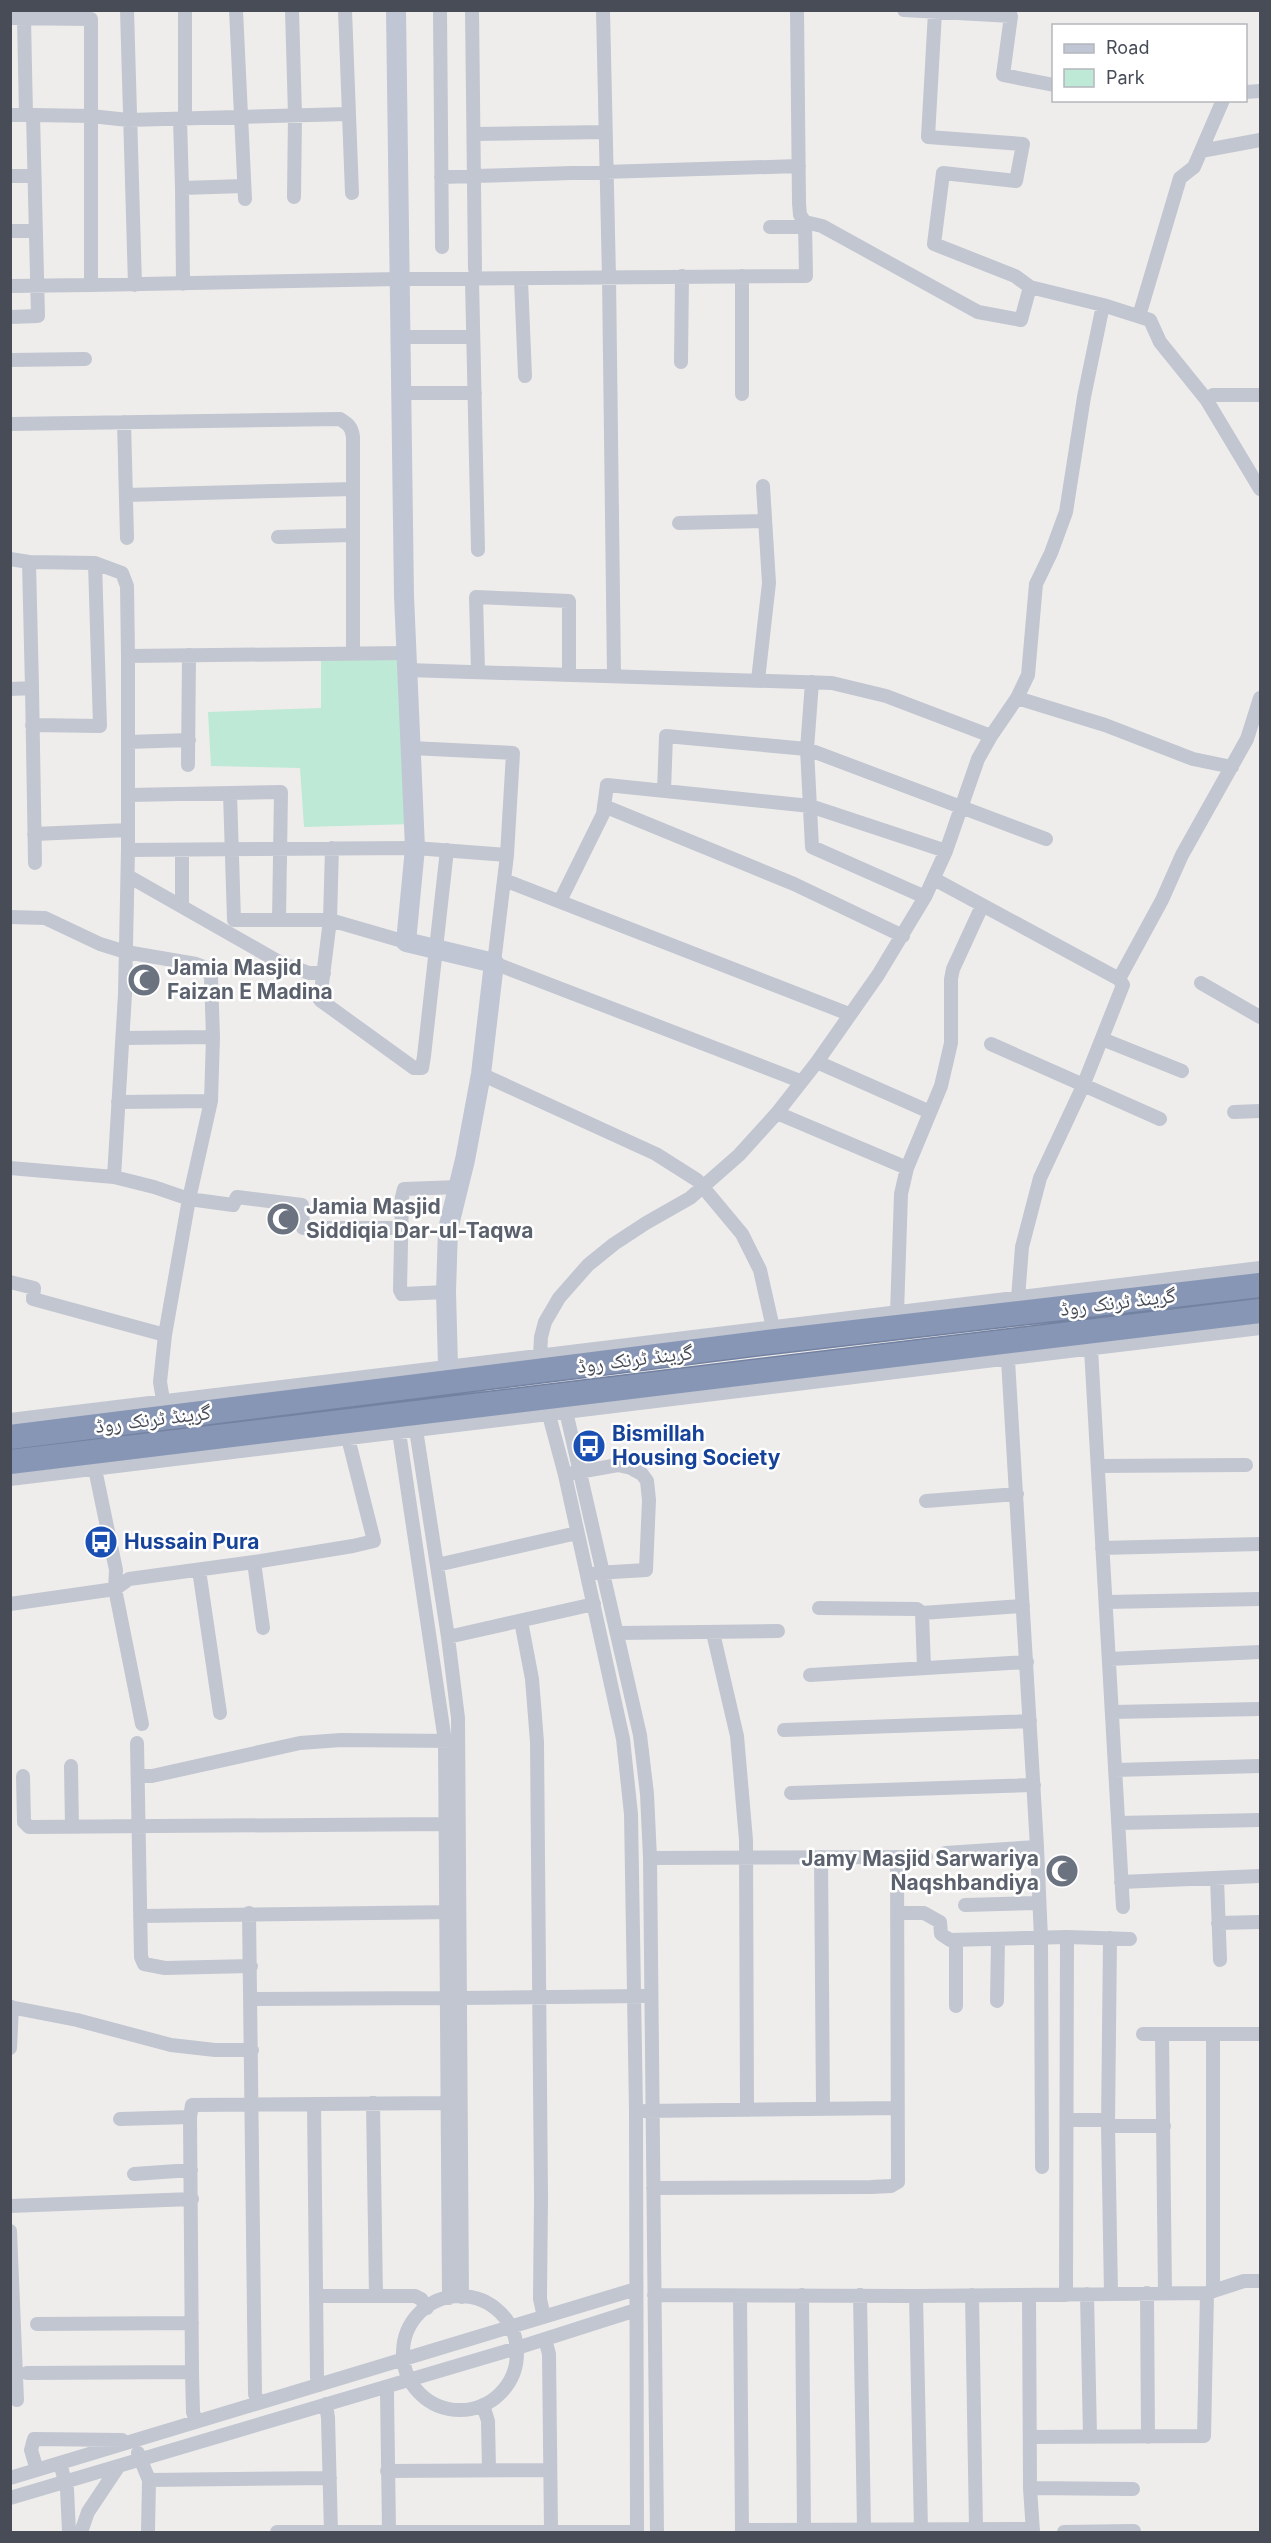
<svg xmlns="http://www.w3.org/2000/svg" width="1271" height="2543" font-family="Inter,'Noto Naskh Arabic',sans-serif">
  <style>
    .green { fill: #bee9d6 }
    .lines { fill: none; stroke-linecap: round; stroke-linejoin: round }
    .highway-casing { stroke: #7482a2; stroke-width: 27 }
    .street { stroke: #c1c6d0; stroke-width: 14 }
    .secondary { stroke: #c0c6d3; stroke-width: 20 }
    .highway { stroke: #8896b6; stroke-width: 24 }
    .labels { text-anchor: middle; stroke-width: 5; stroke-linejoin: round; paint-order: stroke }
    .worship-label { font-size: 21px; font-weight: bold; fill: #5b616d; stroke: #fff; text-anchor: start }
    .street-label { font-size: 21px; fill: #474c57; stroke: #fff }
    .transit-label { font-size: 21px; font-weight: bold; fill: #164399; stroke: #fff; text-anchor: start }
  </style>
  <rect width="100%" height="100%" fill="#efedec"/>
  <path class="green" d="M 406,653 L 414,824 L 304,827 L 300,768 L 211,766 L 208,712 L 321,708 L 321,654 Z"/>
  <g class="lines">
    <defs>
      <path id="highway" d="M 10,1437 L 767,1342 L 1260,1285
        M 10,1462 L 1260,1311"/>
    </defs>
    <use href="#highway" class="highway-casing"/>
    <path class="street" d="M 127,10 L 135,285
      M 185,10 L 185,119
      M 236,10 L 245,199
      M 292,10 L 295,115 L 294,197
      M 345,10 L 352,193
      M 440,10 L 442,247
      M 472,10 L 475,269
      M 603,10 L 609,277 L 614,675
      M 904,10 L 1011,16 L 1003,75 L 1054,85
      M 935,12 L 928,137 L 1023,144 L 1016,181 L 943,173 L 934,244 L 1015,276 L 1030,287
      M 10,18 L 91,19 L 91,285 L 10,286
      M 24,19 L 26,115
      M 1246,92 L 1260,91
      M 10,115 L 33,115
      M 180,119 L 182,188
      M 474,134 L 605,132
      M 1201,151 L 1260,140
      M 10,176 L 34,176
      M 441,177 L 799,166
      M 805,222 L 822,226 L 978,312 L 1021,320 L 1030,287 L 1103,305 L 1150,320 L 1160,342 L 1206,399 L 1260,489
      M 770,227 L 805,227
      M 10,231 L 36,231
      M 742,276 L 742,394
      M 472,280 L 478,550
      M 521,280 L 525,376
      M 183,284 L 182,188 L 244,186
      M 91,285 L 399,279 L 806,276 L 805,222 L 800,215 L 799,203 L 797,10
      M 1139,316 L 1180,178 L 1194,167 L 1223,100
      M 10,317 L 38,316 L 33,115 L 91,116 L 128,120 L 348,114
      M 400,337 L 473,337
      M 10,360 L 85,359
      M 681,362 L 682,276
      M 401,393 L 475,393
      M 1206,399 L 1213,395 L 1260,395
      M 124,422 L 127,538
      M 10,424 L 340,419 C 348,424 352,427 353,437 L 353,653
      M 126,495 L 353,489
      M 679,523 L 765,521
      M 278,537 L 353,535
      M 10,559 L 29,562 L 32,688
      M 29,562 L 95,563 L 122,573 L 127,586 L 128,656
      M 407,670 L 832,683 L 886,696 L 991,736
      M 478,671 L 476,597 L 569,601 L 569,673
      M 758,680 L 769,583 L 763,486
      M 812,682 L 807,749 L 812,847 L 925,897
      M 10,689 L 32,688 L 35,863
      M 1017,698 L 1105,725 L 1193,759 L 1232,767
      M 32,725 L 100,726 L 95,563
      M 128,742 L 189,740
      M 411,748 L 513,753 L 507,855 L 494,963 L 800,1081
      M 188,765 L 189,655
      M 664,791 L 666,736 L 807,749 L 1046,839
      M 230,793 L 234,920 L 330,920 L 406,942
      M 128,795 L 281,792 L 279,920
      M 604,806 L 794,884 L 903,936
      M 34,834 L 128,830
      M 332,848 L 330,920 L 320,1000 L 414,1068 L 422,1068 L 424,1056 L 447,850
      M 128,850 L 128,656 L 406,653
      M 182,850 L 182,906
      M 128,876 L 281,963 L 309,973 L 324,973
      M 934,879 L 1119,979 L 1123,985 L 1083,1086 L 1040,1178 L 1022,1247 L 1018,1298
      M 504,880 L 849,1014
      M 560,901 L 603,814 L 607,785 L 810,806 L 946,851
      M 10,917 L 45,918 L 100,944 L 126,952 L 196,964 L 207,968 L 211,978 L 213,1037 L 211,1101 L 189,1199 L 233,1205 L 237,1197 L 302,1205 L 303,1228 L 402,1228
      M 1119,979 L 1162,900 L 1182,855 L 1247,739 L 1260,698
      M 1201,983 L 1260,1017
      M 123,1038 L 213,1037
      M 1102,1039 L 1182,1071
      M 991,1044 L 1160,1119
      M 817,1062 L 930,1112
      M 481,1074 L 656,1154 L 697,1180 L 742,1234 L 760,1270 L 773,1328
      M 118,1102 L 211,1101
      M 1234,1112 L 1260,1111
      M 777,1113 L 907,1168
      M 10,1168 L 114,1177 L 154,1187 L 189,1199 L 165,1335
      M 114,1177 L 125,994 L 128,850 L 415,848 L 507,855
      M 10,1282 L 34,1288 L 33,1299 L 165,1335 L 160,1382 L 163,1400
      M 446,1292 L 402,1294 L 400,1290 L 402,1197 L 404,1189 L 458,1187
      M 897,1313 L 901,1194 L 907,1168 L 941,1086 L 951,1043 L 951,979 L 953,969 L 982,906
      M 1091,1349 L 1123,1907
      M 540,1355 L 541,1337 L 545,1322 L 559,1298 L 588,1265 L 614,1244 L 646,1223 L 690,1198 L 739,1155 L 777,1113 L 817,1062 L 878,975 L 925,897 L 946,851 L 978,759 L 991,736 L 1017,698 L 1028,675 L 1036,584 L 1051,553 L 1066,512 L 1084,397 L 1103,305
      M 1008,1360 L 1037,1847 L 1041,1938 L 1042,2167
      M 565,1407 L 640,1735 L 647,1794 L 650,1858 L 657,2532
      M 549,1415 L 565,1475 L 623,1739 L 631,1814 L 636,2111 L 637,2532
      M 10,1420 L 1260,1268
      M 415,1423 L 448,1637 L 458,1718 L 462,2297
      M 399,1432 L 445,1741 L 449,2298
      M 1098,1466 L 1246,1465
      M 95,1469 L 116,1570 L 115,1589 L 142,1724
      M 573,1473 L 618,1465 L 631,1468 L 642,1474 L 647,1481 L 649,1500 L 646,1570 L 596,1573
      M 10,1479 L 1260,1328
      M 926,1501 L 1017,1494
      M 1102,1548 L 1260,1544
      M 254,1562 L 263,1628
      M 437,1565 L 577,1533
      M 199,1570 L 220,1713
      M 1106,1602 L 1260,1599
      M 10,1604 L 115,1589 L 129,1579 L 254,1562 L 353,1546 L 374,1541 L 348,1438
      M 819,1608 L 917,1609 L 922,1613 L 1023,1606
      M 922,1613 L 924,1668
      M 521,1621 L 532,1679 L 537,1742 L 541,2198 L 540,2299 L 544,2317
      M 618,1633 L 778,1631
      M 713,1633 L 737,1736 L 746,1840 L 747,2110
      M 448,1637 L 594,1604
      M 1109,1659 L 1260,1652
      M 810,1675 L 1027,1662
      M 1112,1712 L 1260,1709
      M 784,1730 L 1030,1721
      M 137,1743 L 141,1957 L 144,1964 L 165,1968 L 251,1966
      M 71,1766 L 72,1827
      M 1115,1770 L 1260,1766
      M 23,1776 L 24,1822 L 29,1827 L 446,1824
      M 139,1776 L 152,1776 L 300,1743 L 341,1740 L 453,1741
      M 791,1793 L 1034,1785
      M 1118,1823 L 1260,1820
      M 945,1853 L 1037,1847
      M 821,1857 L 823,2108
      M 650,1858 L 926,1857
      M 1217,1878 L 1220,1960
      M 1121,1882 L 1260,1876
      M 965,1905 L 1039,1903
      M 249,1913 L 255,2394 L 258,2403
      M 899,1913 L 924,1913 L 940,1922 L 941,1934 L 950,1940 L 1067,1937 L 1130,1939
      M 140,1916 L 456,1912
      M 1218,1923 L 1260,1922
      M 1110,1938 L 1108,2126 L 1111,2293
      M 956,1940 L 956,2006
      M 460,1998 L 644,1996
      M 252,1999 L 448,1998
      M 997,2001 L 998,1940
      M 10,2007 L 77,2020 L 171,2045 L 215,2050 L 252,2050
      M 1143,2034 L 1260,2034
      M 1162,2034 L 1165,2292
      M 10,2048 L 12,2007
      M 373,2103 L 376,2296
      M 314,2104 L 317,2377 L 319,2385
      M 645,2111 L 898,2108
      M 120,2119 L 190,2117
      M 1067,2120 L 1108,2120
      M 1108,2126 L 1164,2126
      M 134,2174 L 191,2170
      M 653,2188 L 871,2187 L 891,2186 L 898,2182 L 897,1857
      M 10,2206 L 192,2199
      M 10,2231 L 17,2400
      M 1213,2290 L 1213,2035
      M 1147,2293 L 1148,2437
      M 1087,2294 L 1090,2436
      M 654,2295 L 916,2296 L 1207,2293 L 1244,2281 L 1260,2281
      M 802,2295 L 804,2530
      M 860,2295 L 864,2529
      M 972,2295 L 976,2529
      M 1029,2295 L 1030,2488 L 1033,2532
      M 1066,2295 L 1067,1937
      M 316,2296 L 415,2296 L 421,2299 L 427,2308
      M 740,2296 L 742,2532
      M 916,2296 L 921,2530
      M403 2353a57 57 0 1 1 114 0a57 57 0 1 1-114 0Z
      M 37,2324 L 192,2323
      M 545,2339 L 549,2354 L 551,2530
      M 27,2373 L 192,2372
      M 385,2388 L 387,2393 L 389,2531
      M 326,2404 L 328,2418 L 331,2532
      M 483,2405 L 488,2421 L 489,2470
      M 196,2421 L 193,2412 L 192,2372 L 190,2117 L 192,2105 L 449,2103
      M 1031,2437 L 1204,2436 L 1207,2293
      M 138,2453 L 149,2480 L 148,2532
      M 60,2463 L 67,2489 L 69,2532
      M 37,2470 L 31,2450 L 34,2439 L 122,2440
      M 387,2471 L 549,2470
      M 10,2478 L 636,2289
      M 149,2480 L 330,2478
      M 1030,2488 L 1133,2489
      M 10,2498 L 517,2348 L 636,2310
      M 742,2530 L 1033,2529
      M 81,2532 L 88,2512 L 118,2467
      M 277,2532 L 637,2532
      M 1064,2532 L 1134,2531"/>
    <path class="secondary" d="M 396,10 L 404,596 L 415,848 L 406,942 L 494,963 L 481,1074 L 465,1160 L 448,1229 L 446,1292 L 448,1366"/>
    <use href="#highway" class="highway"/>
  </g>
  <defs>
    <symbol id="mosque-disc" viewBox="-11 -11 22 22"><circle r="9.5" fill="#6b7280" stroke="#fff"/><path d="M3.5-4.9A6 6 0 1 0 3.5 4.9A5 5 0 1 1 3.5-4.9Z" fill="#fff"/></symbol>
    <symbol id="bus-disc" viewBox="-11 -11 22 22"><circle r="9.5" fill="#1a4fb4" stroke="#fff"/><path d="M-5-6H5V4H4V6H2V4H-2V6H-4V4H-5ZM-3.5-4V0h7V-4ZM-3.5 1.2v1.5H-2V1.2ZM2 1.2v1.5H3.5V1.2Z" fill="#fff"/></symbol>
  </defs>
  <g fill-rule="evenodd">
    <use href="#mosque-disc" x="125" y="961" width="38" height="38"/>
    <use href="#mosque-disc" x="264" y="1200" width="38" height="38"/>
    <use href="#bus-disc" x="570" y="1427" width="38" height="38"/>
    <use href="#bus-disc" x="82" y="1523" width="38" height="38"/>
    <use href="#mosque-disc" x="1043" y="1852" width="38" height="38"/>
  </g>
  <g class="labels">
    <g class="worship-label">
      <text x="167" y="975">Jamia Masjid<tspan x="167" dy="24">Faizan E Madina</tspan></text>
      <text x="306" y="1214">Jamia Masjid<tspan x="306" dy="24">Siddiqia Dar-ul-Taqwa</tspan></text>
      <text x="1039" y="1866" text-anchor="end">Jamy Masjid Sarwariya<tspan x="1039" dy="24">Naqshbandiya</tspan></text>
    </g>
    <g class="street-label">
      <text transform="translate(1118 1302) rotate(-7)" y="7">گرینڈ ٹرنک روڈ</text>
      <text transform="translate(635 1359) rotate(-7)" y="7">گرینڈ ٹرنک روڈ</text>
      <text transform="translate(153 1419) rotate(-7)" y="7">گرینڈ ٹرنک روڈ</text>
    </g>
    <g class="transit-label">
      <text x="612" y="1441">Bismillah<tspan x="612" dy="24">Housing Society</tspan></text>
      <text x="124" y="1549">Hussain Pura</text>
    </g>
  </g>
  <rect width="1271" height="2543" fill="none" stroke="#474c57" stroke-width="24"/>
  <rect x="1052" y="24" width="195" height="78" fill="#ffffff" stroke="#b5b7bc" stroke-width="1.5"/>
  <rect x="1064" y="44" width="30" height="9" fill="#c0c6d3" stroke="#b5b7bc" stroke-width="1.5"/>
  <text x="1106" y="54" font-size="18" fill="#474c57">Road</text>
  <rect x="1064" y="69" width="30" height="18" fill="#bee9d6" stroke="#b5b7bc" stroke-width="1.5"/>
  <text x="1106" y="84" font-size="18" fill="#474c57">Park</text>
</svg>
